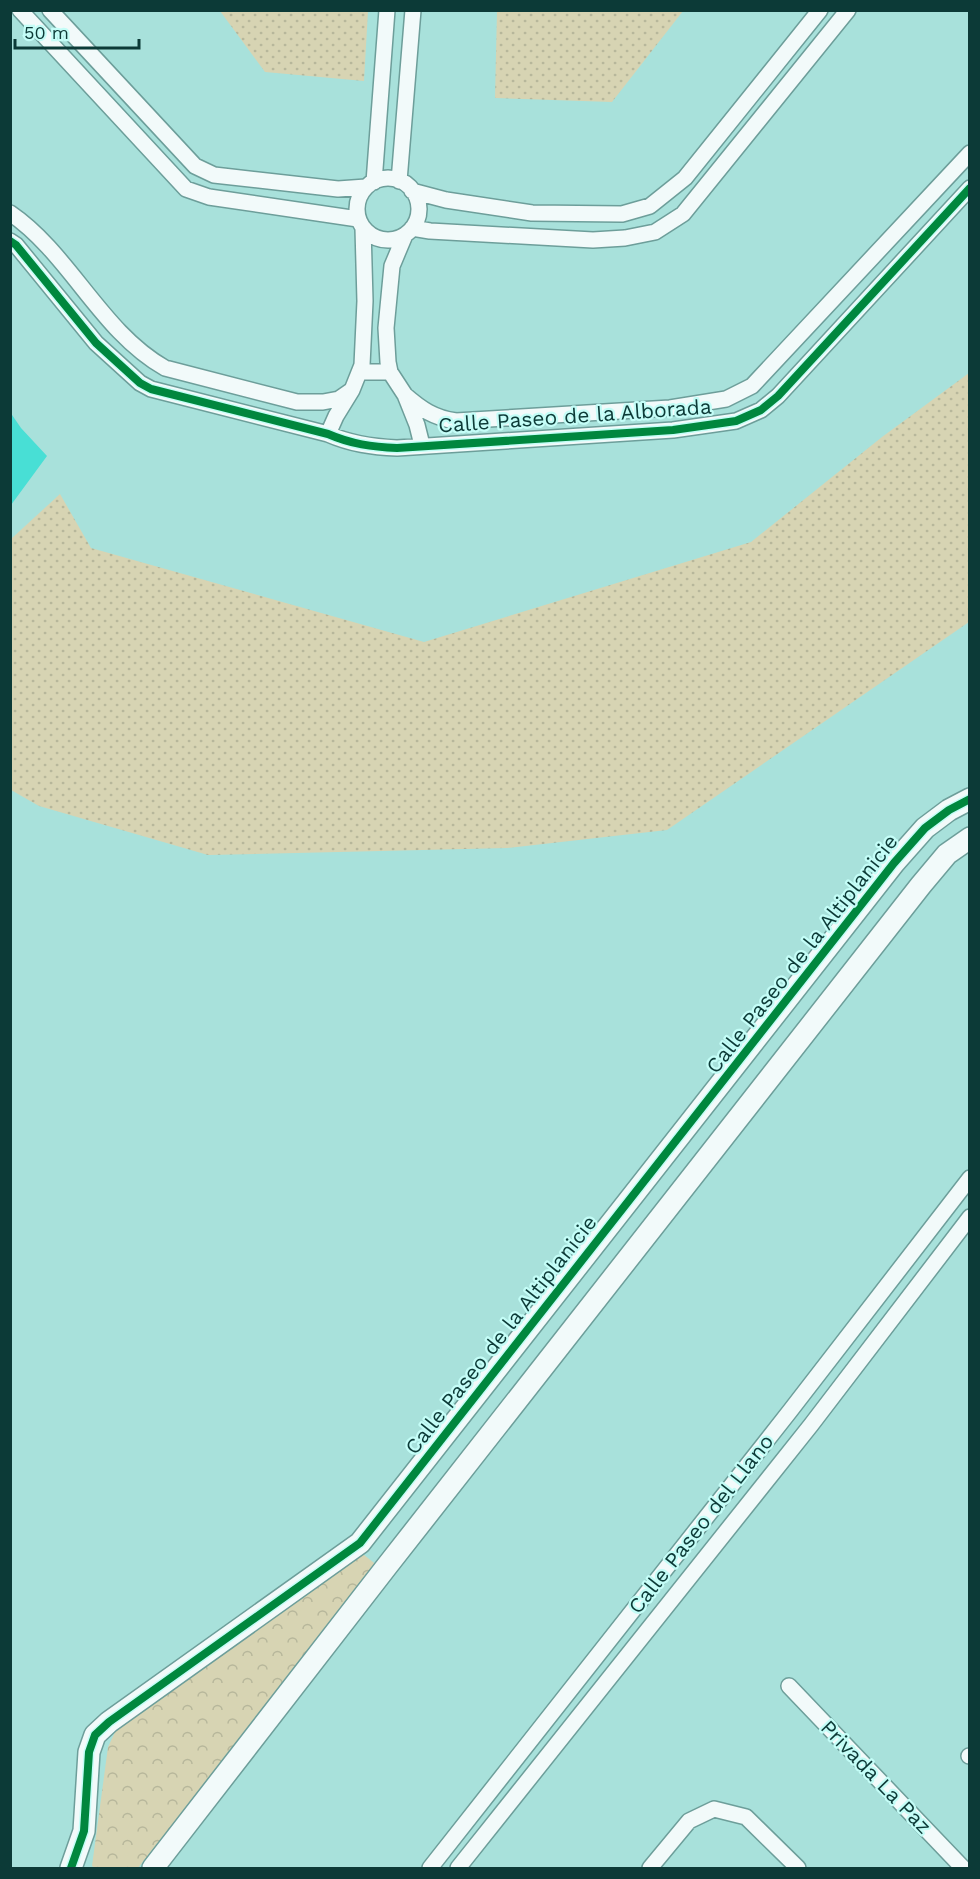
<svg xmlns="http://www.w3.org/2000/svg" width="980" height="1879" font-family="'Work Sans',sans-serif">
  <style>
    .grass { fill: url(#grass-dots) }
    .park { fill: url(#park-crowns) }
    .water { fill: #48dfd5 }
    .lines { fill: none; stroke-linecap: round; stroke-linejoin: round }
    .street-casing { stroke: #6d9e9a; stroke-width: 18 }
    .secondary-casing { stroke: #6d9e9a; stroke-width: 24 }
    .street { stroke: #f2fafa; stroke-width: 15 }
    .secondary { stroke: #f2fafa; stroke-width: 21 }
    .cycleway-casing { stroke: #c4fdf7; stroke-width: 11 }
    .cycleway { stroke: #00873e; stroke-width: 8 }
    .labels { text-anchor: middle; stroke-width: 4.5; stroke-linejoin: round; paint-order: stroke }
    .street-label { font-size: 21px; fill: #0c3a37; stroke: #c4fdf7 }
  </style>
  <defs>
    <pattern id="grass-dots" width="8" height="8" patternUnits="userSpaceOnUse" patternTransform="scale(1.5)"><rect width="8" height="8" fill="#d7d4b3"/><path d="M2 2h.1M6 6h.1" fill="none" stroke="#b7b79b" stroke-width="1.8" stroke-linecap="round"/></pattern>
    <pattern id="park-crowns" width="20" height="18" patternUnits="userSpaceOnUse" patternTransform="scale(1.5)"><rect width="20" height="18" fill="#d7d4b3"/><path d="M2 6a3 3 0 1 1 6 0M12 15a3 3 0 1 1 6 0" fill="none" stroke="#b7b79b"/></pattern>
  </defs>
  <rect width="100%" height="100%" fill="#a8e1db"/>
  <path class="grass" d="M 220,11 L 368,11 L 364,81 L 265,72 Z
    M 497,11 L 497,10 L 683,11 L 612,102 L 495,98 Z
    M 969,373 L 969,622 L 667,830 L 507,848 L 208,855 L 39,806 L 11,790 L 11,539 L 60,494 L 91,548 L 424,642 L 751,542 L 882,437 Z"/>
  <path class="park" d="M 359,1551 L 378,1566 L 138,1868 L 95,1868 L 92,1866 L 108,1747 L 116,1730 Z"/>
  <path class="water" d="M 10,412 L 21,428 L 47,456 L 11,505 Z"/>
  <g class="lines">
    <defs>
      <path id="street" d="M 20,10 L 186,189 L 209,197 L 358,219
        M 50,10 L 195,166 L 214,175 L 338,189 L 366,187
        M357 209a31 31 0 1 1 62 0a31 31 0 1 1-62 0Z
        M 399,181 L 413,10
        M 374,182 L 387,10
        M 412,191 L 446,200 L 532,213 L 622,214 L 650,206 L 685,178 L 820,10
        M 10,213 C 70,254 101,332 165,368 L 297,402 L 323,402 L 339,399 L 352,390
        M 412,228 L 430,231 L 593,240 L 625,238 L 655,232 L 683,214 L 848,10
        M 405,235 L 392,266 L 386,328 L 388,362 L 390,372 L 405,395 L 417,425 L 422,445
        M 10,241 L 16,245 L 96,343 L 140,383 L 151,389 L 328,434 C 351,444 372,447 397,448 L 673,430 L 736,421 L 761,410 L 778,396 L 970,188
        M 360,372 L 390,372
        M 405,395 C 421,409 434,418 456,421 L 670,408 L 726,399 L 752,386 L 970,153
        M 328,434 L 336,416 L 352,390 L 362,365 L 365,301 L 363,228
        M 789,1686 L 963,1868
        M 969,1756 L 970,1756
        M 430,1868 L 790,1411 L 970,1178
        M 458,1868 L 811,1425 L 970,1217
        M 650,1868 L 689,1821 L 714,1809 L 746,1817 L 798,1868"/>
      <path id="secondary" d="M 71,1868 L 84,1831 L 89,1752 L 95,1735 L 109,1722 L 360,1543 L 894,863 L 925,828 L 949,810 L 970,799
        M 153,1868 L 387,1566 L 921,885 L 947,854 L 970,838"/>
    </defs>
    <use href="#street" class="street-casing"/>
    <use href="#secondary" class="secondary-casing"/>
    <use href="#street" class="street"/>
    <use href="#secondary" class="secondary"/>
    <defs>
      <path id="cycleway" d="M 10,241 L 16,245 L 96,343 L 140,383 L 151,389 L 328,434 C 351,444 372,447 397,448 L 673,430 L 736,421 L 761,410 L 778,396 L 970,188
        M 71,1868 L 84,1831 L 89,1752 L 95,1735 L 109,1722 L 360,1543 L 894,863 L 925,828 L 949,810 L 970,799"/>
    </defs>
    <use href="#cycleway" class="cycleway-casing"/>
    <use href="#cycleway" class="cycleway"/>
  </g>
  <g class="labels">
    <g class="street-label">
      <text transform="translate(575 416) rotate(-4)" y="7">Calle Paseo de la Alborada</text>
      <text transform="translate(802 954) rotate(-52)" y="7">Calle Paseo de la Altiplanicie</text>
      <text transform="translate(501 1335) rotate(-52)" y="7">Calle Paseo de la Altiplanicie</text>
      <text transform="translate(701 1524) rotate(-52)" y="7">Calle Paseo del Llano</text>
      <text transform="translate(876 1777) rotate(46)" y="7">Privada La Paz</text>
    </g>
  </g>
  <rect width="980" height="1879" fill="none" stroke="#0c3a37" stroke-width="24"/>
  <path d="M15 39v9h124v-9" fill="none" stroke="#0c3a37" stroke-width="3"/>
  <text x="24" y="39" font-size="18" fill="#0c3a37" stroke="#c4fdf7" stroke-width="4.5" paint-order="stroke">50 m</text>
</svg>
